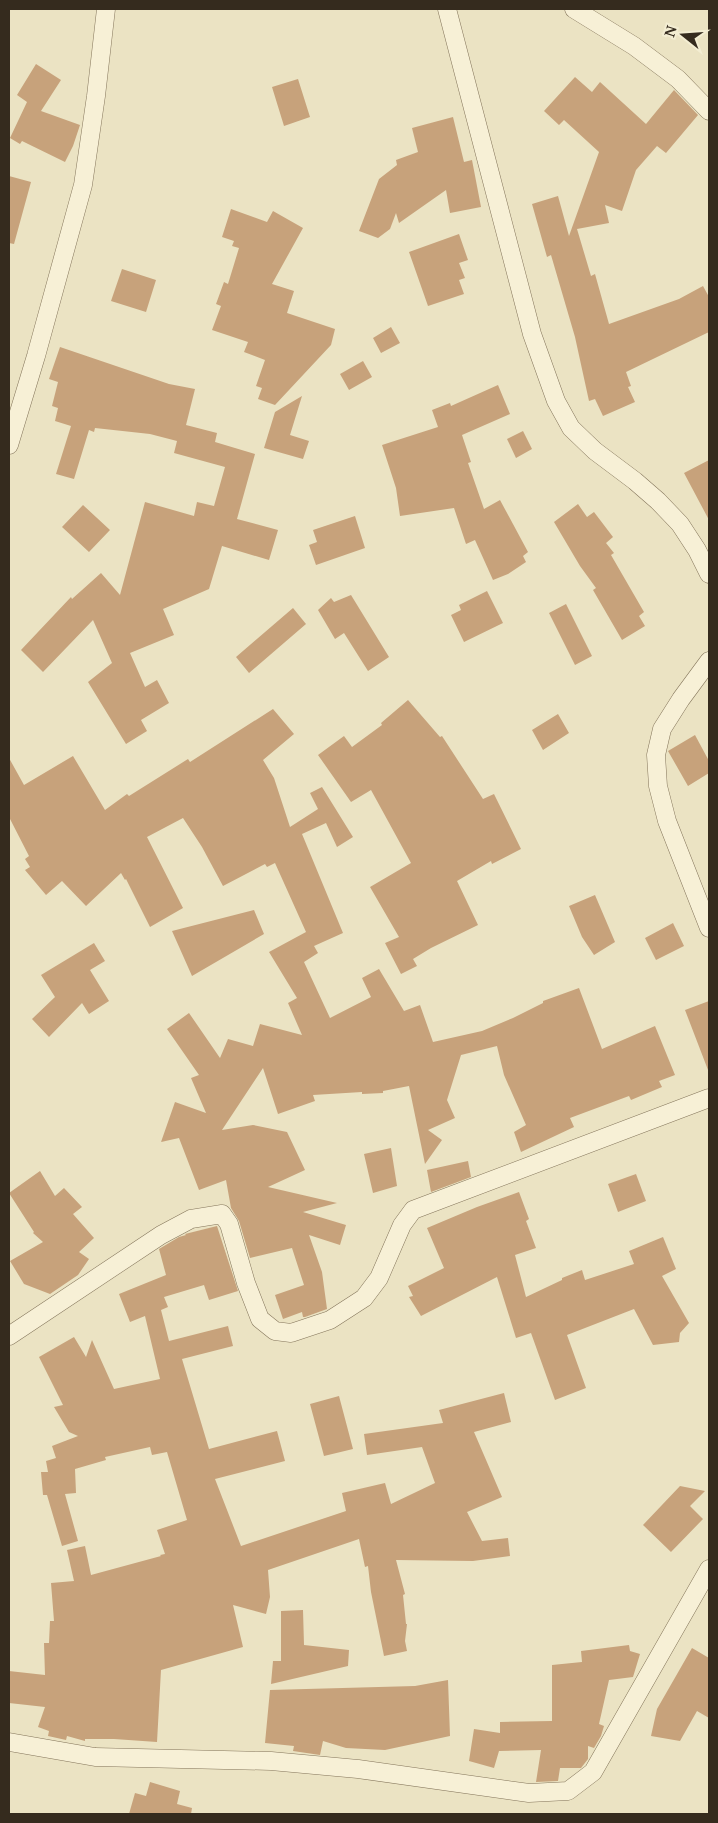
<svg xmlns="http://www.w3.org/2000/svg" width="718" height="1823" font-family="'Noto Serif',serif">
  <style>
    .building { fill: #c7a27b }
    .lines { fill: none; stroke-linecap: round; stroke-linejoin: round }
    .minor-casing { stroke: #84755b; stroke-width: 19 }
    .minor { stroke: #f7f0d6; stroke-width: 18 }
  </style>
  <rect width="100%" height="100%" fill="#ebe3c3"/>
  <path class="building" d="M 36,64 L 61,80 L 41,111 L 80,125 L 73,146 L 65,162 L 22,141 L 20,144 L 10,138 L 27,102 L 17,95 Z
    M 575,77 L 592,92 L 600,82 L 646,124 L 674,90 L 698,115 L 666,153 L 657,146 L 636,170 L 622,211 L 605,205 L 609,223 L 577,229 L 591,276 L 595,274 L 609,324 L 679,299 L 703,286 L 709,297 L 709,332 L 626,372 L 631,386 L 628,387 L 635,402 L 603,416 L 595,399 L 589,401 L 575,337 L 551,255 L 547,257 L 532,204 L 558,196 L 569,236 L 599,152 L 564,120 L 559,125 L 544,111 Z
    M 298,79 L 310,117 L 284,126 L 272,87 Z
    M 453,117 L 464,162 L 472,160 L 481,207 L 450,213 L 446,190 L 399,223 L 396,213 L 390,229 L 378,238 L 359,231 L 379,179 L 397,165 L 396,160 L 418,152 L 412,128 Z
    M 9,176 L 31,182 L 14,244 L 9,243 Z
    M 231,209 L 267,222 L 273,211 L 303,228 L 272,284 L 294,291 L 287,313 L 335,329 L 331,345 L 275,405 L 258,399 L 262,388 L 256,386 L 265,360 L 244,352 L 248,342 L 212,330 L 221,306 L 216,304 L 224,282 L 228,284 L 239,248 L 232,246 L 234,241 L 222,237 Z
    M 459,234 L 468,260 L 459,263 L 465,278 L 459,280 L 464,294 L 428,306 L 409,252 Z
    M 122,269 L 156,280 L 146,312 L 111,301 Z
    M 391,327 L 400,343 L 381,353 L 373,338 Z
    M 60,347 L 169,384 L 195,389 L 186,425 L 217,433 L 215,442 L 255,454 L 237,519 L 278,530 L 269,560 L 222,546 L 209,589 L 163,609 L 174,635 L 130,653 L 145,687 L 157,680 L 169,703 L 141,720 L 147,731 L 126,744 L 88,682 L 112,663 L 93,620 L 43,672 L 21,650 L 71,597 L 72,599 L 101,573 L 120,595 L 145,502 L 194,516 L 197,502 L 214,506 L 225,467 L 174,453 L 177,441 L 150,434 L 95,428 L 94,432 L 89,430 L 74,479 L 56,474 L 71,426 L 55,421 L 58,408 L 52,406 L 58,382 L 49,379 Z
    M 363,361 L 372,377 L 349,390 L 340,374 Z
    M 498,385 L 510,414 L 462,435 L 471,462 L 468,463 L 484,509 L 500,500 L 528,552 L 523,556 L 526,562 L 508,574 L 493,580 L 475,540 L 466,544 L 454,508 L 400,516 L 396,488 L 382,445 L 438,427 L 432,410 L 450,403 L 451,406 Z
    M 302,396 L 290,435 L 309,441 L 303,459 L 264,448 L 275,412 Z
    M 523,431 L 532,449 L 516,458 L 507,439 Z
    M 709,460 L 709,520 L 684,473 Z
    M 578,504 L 587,517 L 594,512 L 613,537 L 606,543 L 614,553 L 611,555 L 644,612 L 639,616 L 645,626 L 622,640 L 593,590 L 596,588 L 580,566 L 554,522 Z
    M 83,505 L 110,530 L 89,552 L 62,527 Z
    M 355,516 L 365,548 L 316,565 L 309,545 L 317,542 L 313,530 Z
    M 487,591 L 503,623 L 464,642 L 451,615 L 461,610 L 459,605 Z
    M 351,595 L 389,657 L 368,671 L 344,633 L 335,639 L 318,610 L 331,598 L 334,602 Z
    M 566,604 L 592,656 L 575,665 L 549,613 Z
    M 293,608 L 306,624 L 249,673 L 236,657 Z
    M 408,700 L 440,737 L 442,736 L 483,799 L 494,794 L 521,849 L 492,864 L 491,861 L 457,881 L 478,925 L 431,948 L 413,959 L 417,966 L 401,974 L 385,943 L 399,937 L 370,887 L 411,863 L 371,790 L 351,802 L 318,755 L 344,736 L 352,747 L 382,725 L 381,723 Z
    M 273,709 L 294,734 L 263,760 L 274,778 L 290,827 L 318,809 L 310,793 L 322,787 L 353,837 L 337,847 L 326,823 L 302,834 L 343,933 L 314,946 L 318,953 L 304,962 L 330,1018 L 371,997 L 362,978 L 379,969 L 404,1011 L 420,1005 L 433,1042 L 482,1031 L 513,1018 L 543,1003 L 543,1001 L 579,988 L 602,1049 L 655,1026 L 675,1075 L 659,1081 L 662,1087 L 631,1100 L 629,1096 L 570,1118 L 574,1127 L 521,1152 L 514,1132 L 526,1125 L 504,1075 L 497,1046 L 461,1055 L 447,1100 L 455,1118 L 428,1130 L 442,1140 L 425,1164 L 409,1086 L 383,1091 L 383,1093 L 362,1094 L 362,1092 L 313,1095 L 315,1101 L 278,1114 L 263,1068 L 222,1130 L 253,1125 L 287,1132 L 305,1170 L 268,1187 L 337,1203 L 303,1212 L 346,1225 L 340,1245 L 309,1235 L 322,1272 L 327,1309 L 305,1317 L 303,1317 L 302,1312 L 283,1319 L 275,1295 L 304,1285 L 292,1248 L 250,1258 L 239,1221 L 231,1208 L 226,1180 L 199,1190 L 179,1138 L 161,1142 L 175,1102 L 206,1113 L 191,1078 L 199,1075 L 167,1029 L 189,1013 L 220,1058 L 228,1039 L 253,1046 L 260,1024 L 302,1035 L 288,1003 L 297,998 L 269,952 L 306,932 L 275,863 L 267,867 L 265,864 L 223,886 L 202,847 L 183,818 L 147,837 L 183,908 L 150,927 L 126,879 L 125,880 L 121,873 L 86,906 L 62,881 L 46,895 L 25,870 L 30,867 L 25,859 L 29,856 L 9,817 L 9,758 L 24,785 L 73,756 L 105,810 L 127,794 L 129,796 L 188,759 L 190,762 Z
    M 558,714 L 569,733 L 543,750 L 532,730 Z
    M 695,735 L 709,761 L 709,773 L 688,786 L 668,751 Z
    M 595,895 L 615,942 L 594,955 L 582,937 L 569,906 Z
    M 254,910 L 264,934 L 192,976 L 172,931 Z
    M 673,923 L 684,946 L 656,960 L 645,938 Z
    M 94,943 L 105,961 L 90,970 L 109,1001 L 89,1014 L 82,1003 L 49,1037 L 32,1019 L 55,997 L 41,975 Z
    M 709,1001 L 709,1070 L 708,1070 L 685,1010 Z
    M 391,1148 L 397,1186 L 373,1193 L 364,1154 Z
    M 468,1161 L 471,1177 L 431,1192 L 427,1170 Z
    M 40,1171 L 55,1196 L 64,1188 L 82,1207 L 73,1214 L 94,1238 L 79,1252 L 89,1259 L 78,1275 L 50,1294 L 24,1284 L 10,1261 L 43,1242 L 33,1233 L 34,1232 L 9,1193 Z
    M 636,1174 L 646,1201 L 618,1212 L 608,1184 Z
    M 519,1192 L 529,1219 L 526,1221 L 536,1248 L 515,1255 L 526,1297 L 562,1280 L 562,1278 L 582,1270 L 585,1280 L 634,1264 L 629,1251 L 663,1237 L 676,1269 L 662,1276 L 689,1323 L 680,1333 L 679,1342 L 653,1345 L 634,1309 L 567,1335 L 586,1388 L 555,1400 L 531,1333 L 516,1338 L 497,1277 L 421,1316 L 409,1297 L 413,1296 L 408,1286 L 444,1268 L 427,1228 L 477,1207 Z
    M 217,1226 L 238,1291 L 209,1300 L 204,1285 L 164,1297 L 168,1307 L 161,1310 L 169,1341 L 228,1326 L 233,1346 L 182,1359 L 209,1449 L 277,1431 L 285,1461 L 215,1479 L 241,1546 L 346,1511 L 342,1493 L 385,1483 L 391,1504 L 435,1483 L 422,1447 L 367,1455 L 364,1434 L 443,1423 L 439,1410 L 504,1393 L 511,1422 L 474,1432 L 502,1497 L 467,1512 L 482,1541 L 508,1538 L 510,1556 L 473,1561 L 396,1560 L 405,1594 L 403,1595 L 406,1624 L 407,1624 L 405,1641 L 407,1651 L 384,1656 L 371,1592 L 368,1566 L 365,1567 L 359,1539 L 268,1570 L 270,1597 L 266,1614 L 233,1605 L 243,1647 L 161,1670 L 157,1742 L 114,1739 L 85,1739 L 85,1741 L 67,1736 L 66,1740 L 48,1736 L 49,1731 L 38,1727 L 45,1707 L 9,1703 L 9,1671 L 45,1675 L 44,1643 L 49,1643 L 50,1621 L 54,1621 L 51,1583 L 74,1581 L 67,1550 L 85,1546 L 91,1575 L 161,1556 L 160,1555 L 165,1554 L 157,1530 L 187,1520 L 167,1452 L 152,1455 L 150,1447 L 105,1457 L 106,1460 L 75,1469 L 76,1493 L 65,1494 L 78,1541 L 62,1546 L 47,1495 L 43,1495 L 41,1472 L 48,1472 L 46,1461 L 56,1458 L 52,1446 L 78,1436 L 69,1432 L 54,1407 L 63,1405 L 39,1357 L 74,1337 L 86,1357 L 92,1340 L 114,1389 L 160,1379 L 145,1316 L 130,1322 L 119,1294 L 166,1275 L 159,1249 L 179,1237 L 186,1235 L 185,1234 Z
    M 339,1396 L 353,1449 L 324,1456 L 310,1404 Z
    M 680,1486 L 705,1491 L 690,1506 L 703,1519 L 671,1552 L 643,1525 Z
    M 303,1610 L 304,1645 L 349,1650 L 348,1666 L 271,1684 L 273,1661 L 281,1661 L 281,1611 Z
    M 629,1645 L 630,1651 L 640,1654 L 633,1677 L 609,1680 L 599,1724 L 604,1726 L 601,1736 L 594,1748 L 588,1746 L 588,1759 L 581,1768 L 560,1768 L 558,1781 L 536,1782 L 541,1750 L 499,1751 L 494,1768 L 469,1761 L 474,1729 L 500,1733 L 500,1722 L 552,1721 L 552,1665 L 582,1662 L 581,1651 Z
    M 692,1648 L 709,1658 L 709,1718 L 697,1711 L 680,1741 L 651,1736 L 657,1709 Z
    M 448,1680 L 450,1736 L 385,1750 L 346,1748 L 323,1741 L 320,1755 L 293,1751 L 294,1746 L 265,1743 L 270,1690 L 415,1686 Z
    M 150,1782 L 180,1791 L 177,1804 L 192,1808 L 191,1814 L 129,1814 L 135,1793 L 146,1796 Z"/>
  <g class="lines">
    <defs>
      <path id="minor" d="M 447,9 L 532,334 L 556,401 L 571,428 L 595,451 L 635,481 L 658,501 L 680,524 L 697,550 L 709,574
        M 574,9 L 634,46 L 678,79 L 709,111
        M 9,445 L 36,356 L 83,185 L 96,96 L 106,9
        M 709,661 L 681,699 L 662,729 L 656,755 L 658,786 L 667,821 L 709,928
        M 9,1336 L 161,1235 L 191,1219 L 222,1214 L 229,1224 L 246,1283 L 260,1319 L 275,1331 L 291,1333 L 330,1320 L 364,1298 L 379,1278 L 402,1225 L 413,1210 L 709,1098
        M 9,1742 L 95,1757 L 271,1761 L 358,1769 L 529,1793 L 568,1791 L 593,1772 L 709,1569"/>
    </defs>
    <use href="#minor" class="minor-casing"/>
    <use href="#minor" class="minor"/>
  </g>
  <rect width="718" height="1823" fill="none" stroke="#352b1e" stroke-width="20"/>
  <g transform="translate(683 35) rotate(287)" stroke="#f3edd2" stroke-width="4" paint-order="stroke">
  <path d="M0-4L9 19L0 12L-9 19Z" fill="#352b1e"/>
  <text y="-8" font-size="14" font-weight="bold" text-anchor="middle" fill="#352b1e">N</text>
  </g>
</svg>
